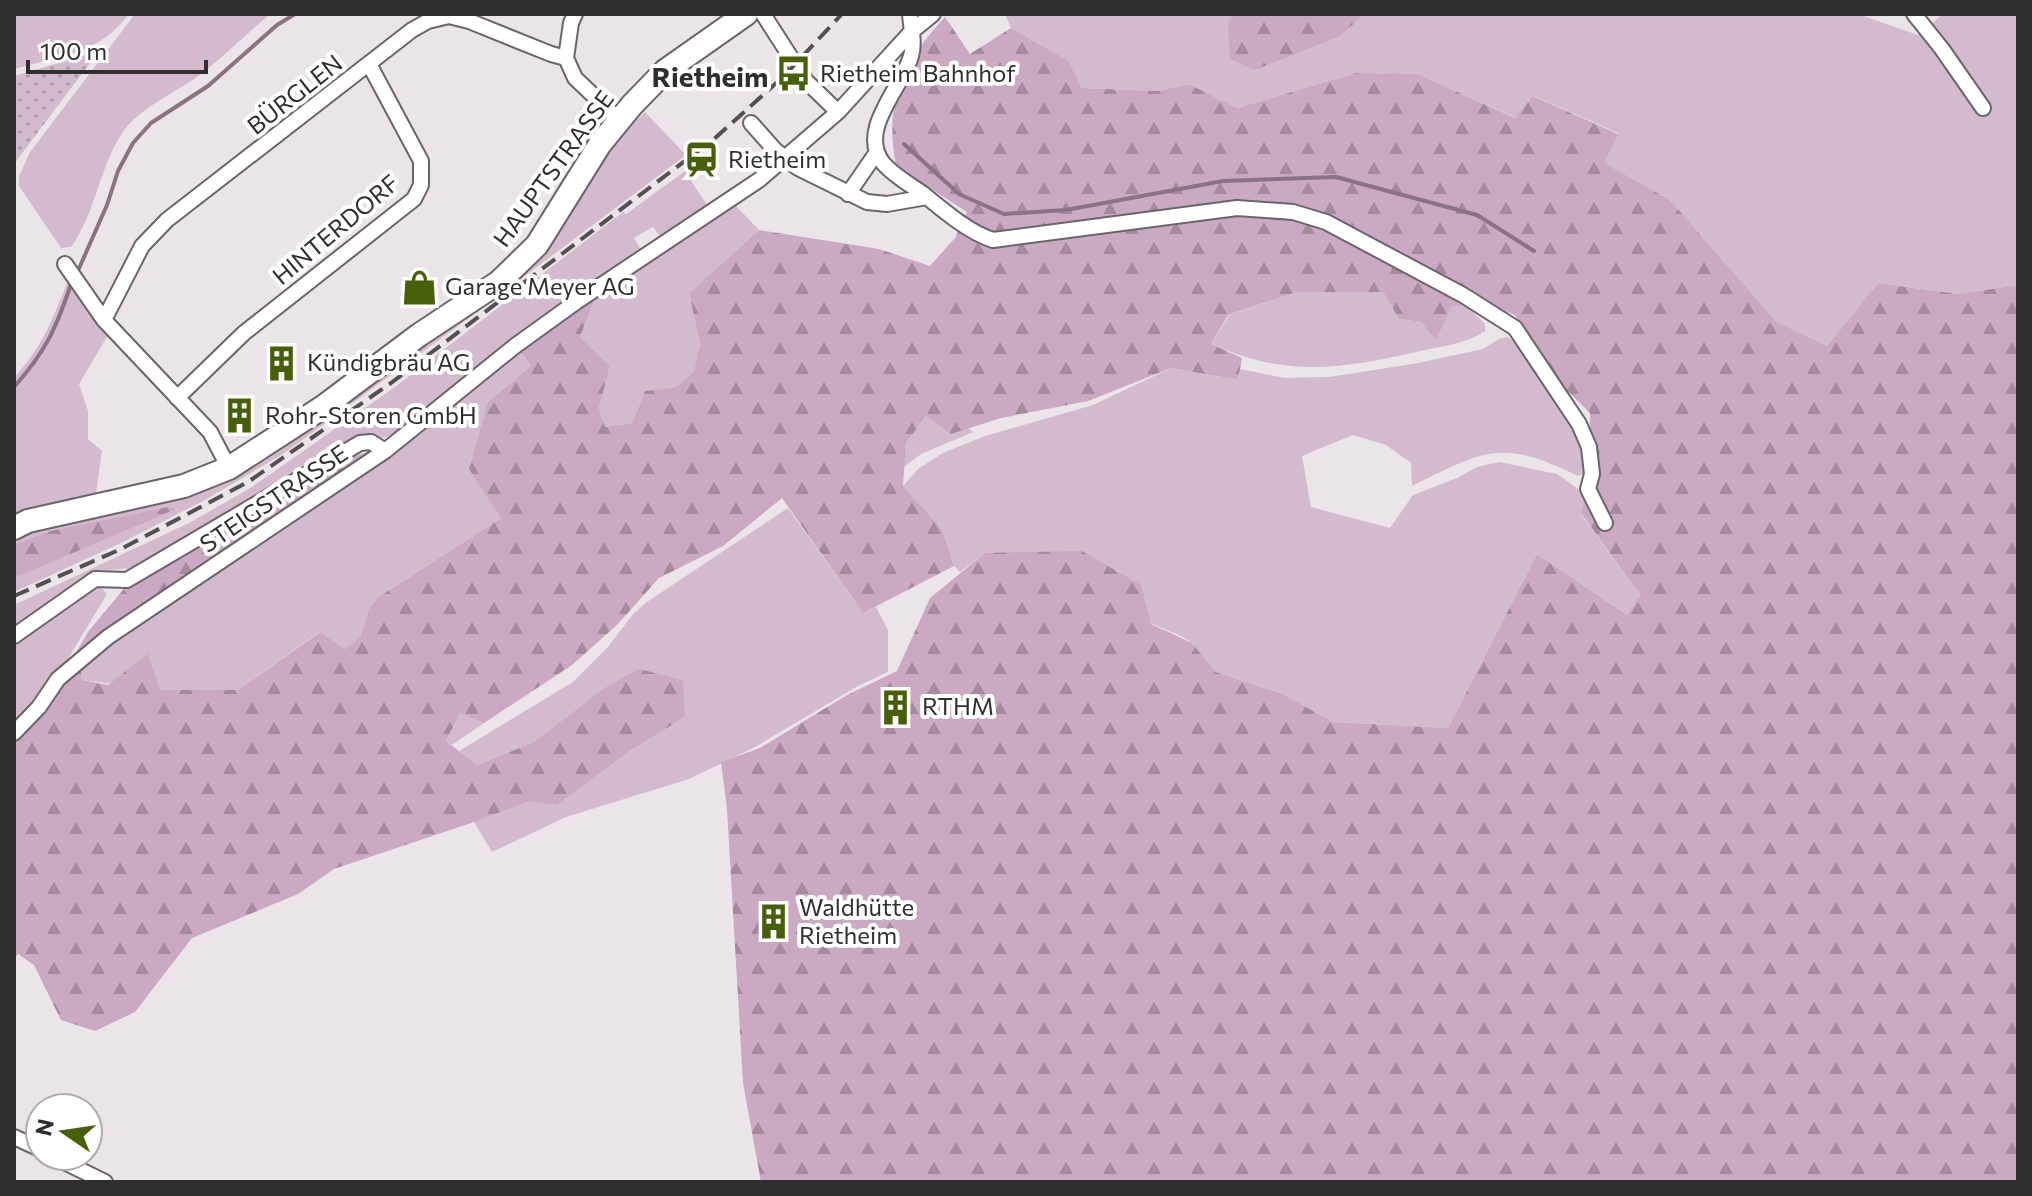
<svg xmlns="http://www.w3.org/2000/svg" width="2032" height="1196" font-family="Commissioner,sans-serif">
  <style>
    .grass { fill: #d3bbcd }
    .forest { fill: url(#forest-firs) }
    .garden { fill: url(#garden-dots) }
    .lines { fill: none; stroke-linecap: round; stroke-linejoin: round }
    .stream { stroke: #8b7385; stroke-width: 4 }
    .street-casing { stroke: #6a6569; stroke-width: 18 }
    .primary-casing { stroke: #6a6569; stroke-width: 26 }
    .street { stroke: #fff; stroke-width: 14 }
    .primary { stroke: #fff; stroke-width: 22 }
    .rail { stroke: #535052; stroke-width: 4; stroke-dasharray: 16 8; stroke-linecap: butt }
    .labels { text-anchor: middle; stroke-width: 8; stroke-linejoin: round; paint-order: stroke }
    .poi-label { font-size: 24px; fill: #312e30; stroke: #fff; text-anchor: start }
    .street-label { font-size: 24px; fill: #312e30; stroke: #fff }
    .quarter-label { font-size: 28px; font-weight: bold; fill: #312e30; stroke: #fff }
  </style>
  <defs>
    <pattern id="forest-firs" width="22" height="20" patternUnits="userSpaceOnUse" patternTransform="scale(2)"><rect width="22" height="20" fill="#cba9c2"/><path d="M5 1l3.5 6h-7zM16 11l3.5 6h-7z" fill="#a58a9e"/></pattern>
    <pattern id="garden-dots" width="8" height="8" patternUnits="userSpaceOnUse" patternTransform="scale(2)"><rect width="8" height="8" fill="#d3bbcd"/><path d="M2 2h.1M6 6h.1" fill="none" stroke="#ac98a7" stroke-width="1.8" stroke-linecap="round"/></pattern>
  </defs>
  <rect width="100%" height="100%" fill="#ebe4e9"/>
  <path class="grass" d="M 14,14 L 129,14 C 98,55 61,56 14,69 Z
    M 135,14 L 270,14 C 248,33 227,53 205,71 C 180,91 145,104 125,129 C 99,165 97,211 71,247 L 61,248 L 19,186 L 19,176 L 30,152 Z
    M 1005,14 L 1234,14 L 1228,23 L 1340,36 L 1365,14 L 1858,14 L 1918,35 L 1943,14 L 2018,14 L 2018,285 L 1958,294 L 1878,283 L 1827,346 L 1777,322 L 1670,200 L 1603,163 L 1618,133 L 1534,96 L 1516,118 L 1418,74 L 1356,73 L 1237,108 L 1189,84 L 1157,91 L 1080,88 L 1069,61 L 1011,28 Z
    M 645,112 L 686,155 L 469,318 L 283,454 L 205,500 L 121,543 L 14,592 L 14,536 L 95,514 L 164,503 L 199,493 L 232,478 L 278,451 L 520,274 L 616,142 Z
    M 685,171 L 710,210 L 663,241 L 653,227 L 634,238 L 643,253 L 401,433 L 374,440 L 146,563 L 132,568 L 97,571 L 14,631 L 14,605 L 191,522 L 252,487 L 395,387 L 623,212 L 626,214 Z
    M 735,205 L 759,230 L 689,293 L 700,344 L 695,372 L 676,387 L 645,391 L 632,423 L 605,427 L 599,408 L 610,366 L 580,337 L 596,296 Z
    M 68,281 L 108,335 L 79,384 L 88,411 L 88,439 L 102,451 L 96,493 L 14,520 L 14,378 C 42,347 53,319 68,281 Z
    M 1297,292 L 1383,292 L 1399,319 L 1421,322 L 1436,339 L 1452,306 L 1467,306 L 1485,324 L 1485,331 C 1466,344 1442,346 1421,351 C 1341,369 1288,378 1211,344 L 1229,315 Z
    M 1507,337 C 1539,356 1556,397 1573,428 C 1575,434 1581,438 1583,444 C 1586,452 1587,467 1583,474 L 1578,476 C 1502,438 1484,450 1412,486 L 1411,463 L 1386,445 L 1353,435 L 1302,456 L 1311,507 L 1390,528 L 1413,495 L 1457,478 L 1477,467 L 1499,462 L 1557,474 L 1578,489 L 1585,502 L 1581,514 L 1640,595 L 1627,615 L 1537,554 L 1448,728 L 1333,722 L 1285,695 L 1216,672 L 1192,643 L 1181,636 L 985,553 L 960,572 L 954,566 L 942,529 L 903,486 L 918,469 L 943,453 L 982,437 L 1093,405 L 1171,368 L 1238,380 L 1240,369 L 1285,378 L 1329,377 L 1413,364 L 1483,349 L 1499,339 Z
    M 519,350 L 531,366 L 488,402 L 501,518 L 377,598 L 369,609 L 360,637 L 345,649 L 319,632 L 238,690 L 160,690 L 82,680 L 79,657 L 405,444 Z
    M 926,416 L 951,433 L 968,428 L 973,432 L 921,454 L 904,467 L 906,443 Z
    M 788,508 L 863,613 L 876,607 L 888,630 L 888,672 L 858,686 L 755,747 L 689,779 L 566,817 L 492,852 L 474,822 L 529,800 L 557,805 L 630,751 L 685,717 L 603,689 L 532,743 L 477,765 L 459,751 L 573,682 L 607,648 L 634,613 L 647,602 Z
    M 101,587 L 107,594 L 60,672 L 14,729 L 14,642 C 34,631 85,590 101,587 Z
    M 460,712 L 484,723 L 452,745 L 446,741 Z"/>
  <path class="forest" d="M 1234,14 L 1365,14 L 1340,36 L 1255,70 L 1230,59 L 1228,22 Z
    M 945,17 L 970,54 L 1011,28 L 1069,61 L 1081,88 L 1157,91 L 1189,84 L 1237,108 L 1356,73 L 1418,74 L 1515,118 L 1533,96 L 1618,134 L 1604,163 L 1670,200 L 1777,322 L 1827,346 L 1878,283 L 1958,294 L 2018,285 L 2018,1182 L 761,1182 L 743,1083 L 727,809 L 721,762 L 760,748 L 847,695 L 897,671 L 930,598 L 985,553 L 1082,551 L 1141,585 L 1151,624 L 1192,643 L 1216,672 L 1285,695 L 1333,722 L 1448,728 L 1537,554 L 1627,615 L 1640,595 L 1581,513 L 1589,488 L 1590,413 L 1537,361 L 1515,315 L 1471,298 L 1467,306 L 1452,306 L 1436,340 L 1421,322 L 1399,319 L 1383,292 L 1297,292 L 1228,315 L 1211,344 L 1242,358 L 1238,380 L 1171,368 L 1088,401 L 1001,418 L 951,434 L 926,416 L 906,443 L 903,486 L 942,529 L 954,566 L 863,613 L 782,498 L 723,546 L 659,578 L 618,624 L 572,665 L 484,723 L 460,713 L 446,741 L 477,765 L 532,743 L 603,689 L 639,669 L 683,680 L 685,717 L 630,751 L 557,805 L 529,801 L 474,822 L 334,869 L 298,894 L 192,938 L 135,1012 L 95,1031 L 61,1020 L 34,965 L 18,954 L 14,959 L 14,742 L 46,708 L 64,683 L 74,656 L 88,632 L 127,585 L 354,456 L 377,450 L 79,657 L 82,680 L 108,685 L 148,654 L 160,690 L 238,690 L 320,632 L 345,649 L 360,637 L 369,609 L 377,598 L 501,518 L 469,469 L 488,402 L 531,366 L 519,350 L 596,296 L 580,337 L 610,366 L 599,408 L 605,427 L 632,423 L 645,391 L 676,387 L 694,372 L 700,344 L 689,293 L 759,230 L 879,249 L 930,266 L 955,238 L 967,212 L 896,166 C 884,101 902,64 945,17 Z
    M 168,507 L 176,509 L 14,578 L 14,545 L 51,531 Z"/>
  <path class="garden" d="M 93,53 L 93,59 L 14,164 L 14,76 Z"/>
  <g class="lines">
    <path class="stream" d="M 904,144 L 959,194 L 1004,214 L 1066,210 L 1223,181 L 1336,177 L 1477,215 L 1534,251
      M 77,273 L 107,205 L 118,171 L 133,143 L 151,123 L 208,86 L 277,25 L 295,14
      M 14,387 C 45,352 55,331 70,287"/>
    <defs>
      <path id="street" d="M 575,14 L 571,23 L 566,58 L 575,78 L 619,120
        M 763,14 L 806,81 L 838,112
        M 910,14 C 911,28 915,43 911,56 C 902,88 857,130 883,163 C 893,175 909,184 922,193 C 943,210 968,232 993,240 L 1237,208 L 1293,212 L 1326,222 L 1463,295 L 1515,328 L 1579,424 L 1589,447 L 1592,474 L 1588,489 L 1605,523
        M 1914,14 L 1942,49 L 1983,108
        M 751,123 L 775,150 L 798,168 L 867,202 L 887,204 L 927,197
        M 848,194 L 877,152
        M 65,264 L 104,320 L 210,432 L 229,468
        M 104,320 L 142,246 L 167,220 L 412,30 L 428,21 L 449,16 L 469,21 L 551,54 L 566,58
        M 177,398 L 244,333 L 414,199 L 421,185 L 421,161 L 369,64
        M 14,636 L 95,579 L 127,580 L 360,443 L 371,442 L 385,451
        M 14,733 L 39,707 L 58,679 L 108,637 L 385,451 L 515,346 L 576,302 L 759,180 L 838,112 L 911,32 L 933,14
        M 14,1137 L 40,1149
        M 52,1156 L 105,1182"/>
      <path id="primary" d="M 14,528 L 28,521 L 184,486 L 229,468 L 323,407 L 419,335 L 499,282 L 537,245 L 600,144 L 632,105 L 665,71 L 746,14"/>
    </defs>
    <use href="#street" class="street-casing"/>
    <use href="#primary" class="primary-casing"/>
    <use href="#street" class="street"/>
    <use href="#primary" class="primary"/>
    <path class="rail" d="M 14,596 L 121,549 L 248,482 L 391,383 L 714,139 L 783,77 L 842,14"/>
  </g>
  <defs>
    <symbol id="bus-bare" viewBox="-9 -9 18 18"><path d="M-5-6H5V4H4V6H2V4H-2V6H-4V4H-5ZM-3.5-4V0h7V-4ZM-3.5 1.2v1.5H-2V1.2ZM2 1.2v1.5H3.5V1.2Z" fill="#485f0a" stroke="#fff" stroke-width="2.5" paint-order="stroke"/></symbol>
    <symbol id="station-bare" viewBox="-9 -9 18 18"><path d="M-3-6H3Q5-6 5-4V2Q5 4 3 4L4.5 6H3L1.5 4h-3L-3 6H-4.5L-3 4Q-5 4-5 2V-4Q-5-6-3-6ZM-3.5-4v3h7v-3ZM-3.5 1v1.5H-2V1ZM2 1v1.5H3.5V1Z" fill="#485f0a" stroke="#fff" stroke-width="2.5" paint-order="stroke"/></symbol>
    <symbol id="shop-bare" viewBox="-9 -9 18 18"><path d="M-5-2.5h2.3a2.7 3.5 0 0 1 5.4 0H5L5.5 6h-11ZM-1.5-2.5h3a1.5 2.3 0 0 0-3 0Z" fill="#485f0a" stroke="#fff" stroke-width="2.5" paint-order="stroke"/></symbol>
    <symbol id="building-bare" viewBox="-9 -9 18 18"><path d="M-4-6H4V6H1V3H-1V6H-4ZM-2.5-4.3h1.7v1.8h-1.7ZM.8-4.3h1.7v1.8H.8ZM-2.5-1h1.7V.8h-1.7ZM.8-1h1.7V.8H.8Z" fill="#485f0a" stroke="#fff" stroke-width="2.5" paint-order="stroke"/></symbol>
  </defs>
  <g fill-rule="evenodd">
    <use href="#bus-bare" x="768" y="48" width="51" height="51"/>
    <use href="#station-bare" x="676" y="134" width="51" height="51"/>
    <use href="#shop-bare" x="394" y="262" width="51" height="51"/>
    <use href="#building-bare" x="256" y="338" width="51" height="51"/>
    <use href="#building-bare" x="214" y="390" width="51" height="51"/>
    <use href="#building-bare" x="870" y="682" width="51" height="51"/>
    <use href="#building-bare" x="748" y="896" width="51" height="51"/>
  </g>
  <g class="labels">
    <g class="poi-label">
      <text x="820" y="82">Rietheim Bahnhof</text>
      <text x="728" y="168">Rietheim</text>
      <text x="445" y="295">Garage Meyer AG</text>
      <text x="307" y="371">Kündigbräu AG</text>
      <text x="265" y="424">Rohr-Storen GmbH</text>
      <text x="922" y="715">RTHM</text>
      <text x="799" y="916">Waldhütte<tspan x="799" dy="28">Rietheim</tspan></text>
    </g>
    <g class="street-label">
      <text transform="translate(295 95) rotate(-38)" y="8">BÜRGLEN</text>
      <text transform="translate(554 169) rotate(-54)" y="8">HAUPTSTRASSE</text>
      <text transform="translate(336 230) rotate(-40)" y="8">HINTERDORF</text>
      <text transform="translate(274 499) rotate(-34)" y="8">STEIGSTRASSE</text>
    </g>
    <g class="quarter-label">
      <text x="710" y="87">Rietheim</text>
    </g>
  </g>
  <rect width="2032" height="1196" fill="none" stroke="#312e30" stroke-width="32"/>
  <g transform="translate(64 1132) rotate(283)"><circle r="38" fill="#ffffff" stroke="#adabac" stroke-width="2"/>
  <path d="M0-6L14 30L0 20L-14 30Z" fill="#485f0a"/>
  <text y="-12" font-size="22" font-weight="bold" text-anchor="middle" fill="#312e30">N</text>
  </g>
  <path d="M28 60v12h178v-12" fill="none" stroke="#312e30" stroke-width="4"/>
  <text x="40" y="60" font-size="24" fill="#312e30" stroke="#ffffff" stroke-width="6" paint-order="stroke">100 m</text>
</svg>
